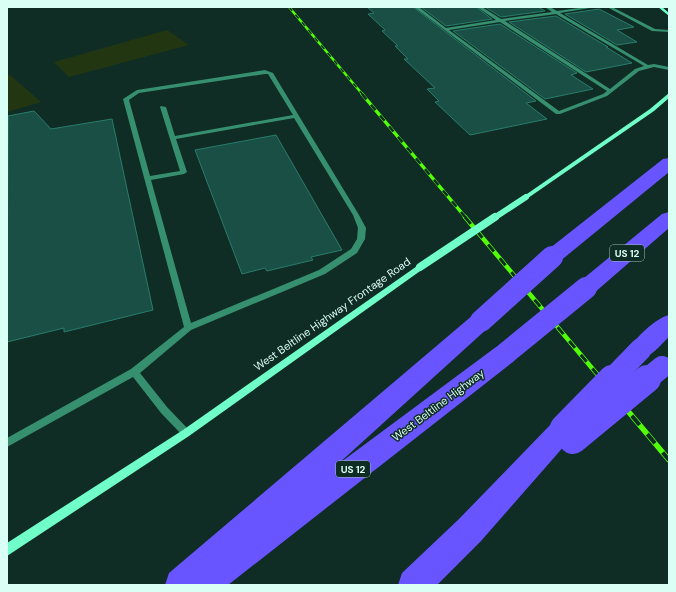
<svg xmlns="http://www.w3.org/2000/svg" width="676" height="592" font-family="'DM Sans',sans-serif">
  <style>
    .green { fill: #223711 }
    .building { fill: #194f44; stroke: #297d6c }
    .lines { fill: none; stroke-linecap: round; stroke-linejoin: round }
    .lane { fill: #368f6e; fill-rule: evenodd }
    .secondary { fill: #71ffc9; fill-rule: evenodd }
    .highway { fill: #6955ff; fill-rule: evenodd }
    .rail-far3-casing { stroke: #52ff06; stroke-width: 2.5 }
    .rail-far2-casing { stroke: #52ff06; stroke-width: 3.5 }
    .rail-far1-casing { stroke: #52ff06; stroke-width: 4.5 }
    .rail-casing { stroke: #52ff06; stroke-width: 5.5 }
    .rail-far3 { stroke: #0f2c25; stroke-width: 1.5; stroke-dasharray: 5; stroke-linecap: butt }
    .rail-far2 { stroke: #0f2c25; stroke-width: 2.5; stroke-dasharray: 7; stroke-linecap: butt }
    .rail-far1 { stroke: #0f2c25; stroke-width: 3; stroke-dasharray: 9; stroke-linecap: butt }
    .rail { stroke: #0f2c25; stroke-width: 4; stroke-dasharray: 12; stroke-linecap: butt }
    .secondary-bridge-far1 { stroke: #71ffc9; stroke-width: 6 }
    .secondary-bridge { stroke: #71ffc9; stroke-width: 8 }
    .highway-bridge-far1 { stroke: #6955ff; stroke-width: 22 }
    .highway-bridge { stroke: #6955ff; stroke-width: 28 }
    .labels { text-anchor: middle; stroke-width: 3; stroke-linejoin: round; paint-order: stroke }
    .shield { fill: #0f2c25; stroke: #9dc0b6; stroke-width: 1 }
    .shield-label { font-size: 10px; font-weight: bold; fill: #dafff4 }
    .street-label { font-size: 11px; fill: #dafff4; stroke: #0f2c25 }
  </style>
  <rect width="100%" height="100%" fill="#0f2c25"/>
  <path class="green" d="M 167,30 L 189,45 L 69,77 L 54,62 Z
    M 7,75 L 10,75 L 41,102 L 7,112 Z"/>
  <path class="building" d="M 367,7 L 413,7 L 536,101 L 526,103 L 547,119 L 470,135 L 435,102 L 439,101 L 427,89 L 435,88 L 404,59 L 408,59 L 395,46 L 398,46 L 382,31 L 385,30 L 368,14 L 374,13 Z
    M 421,7 L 476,7 L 492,19 L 446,26 Z
    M 485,7 L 538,7 L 545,11 L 501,17 Z
    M 599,9 L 634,27 L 617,30 L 637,42 L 617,45 L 565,14 Z
    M 556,16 L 608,47 L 606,47 L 632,63 L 586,72 L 509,22 Z
    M 500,24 L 577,73 L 571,75 L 593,89 L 545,99 L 453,31 Z
    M 34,111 L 51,129 L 112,119 L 153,310 L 64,332 L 64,328 L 7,342 L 8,116 Z
    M 276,135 L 342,250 L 311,257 L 313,260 L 267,271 L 265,268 L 242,274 L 195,150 Z"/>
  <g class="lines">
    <path class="lane" d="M 414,7 L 419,7 L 446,28 L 496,20 L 477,7 L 482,7 L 501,19 L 552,12 L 545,7 L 550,7 L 557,11 L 586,7 L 596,7 L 560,13 L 648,65 L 654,64 L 669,67 L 669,70 L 654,67 L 639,71 L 607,96 L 560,114 L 556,114 ZM 556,14 L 644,66 L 635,69 L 610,89 L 505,21 ZM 500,22 L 607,91 L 603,94 L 559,111 L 449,30 Z
      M 607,7 L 612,7 L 655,29 L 669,30 L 669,32 L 652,31 Z
      M 265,70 L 273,73 L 359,215 L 366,228 L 365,239 L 357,253 L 325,274 L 191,330 L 140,373 L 167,407 L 189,430 L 191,433 L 189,436 L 186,437 L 183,436 L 161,413 L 133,377 L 7,447 L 7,438 L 131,369 L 184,327 L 123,99 L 137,90 ZM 265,74 L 268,74 L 293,115 L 175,136 L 166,107 L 161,106 L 160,107 L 180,171 L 150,176 L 129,100 L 139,93 ZM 294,118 L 353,215 L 358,228 L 357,239 L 351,249 L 319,270 L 191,323 L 151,180 L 184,174 L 187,172 L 176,139 Z"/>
    <path class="secondary" d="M 658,7 L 662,7 L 669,13 L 669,16 Z
      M 669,93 L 669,98 L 654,111 L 528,198 L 524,198 L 524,196 L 650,109 Z
      M 420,264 L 424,267 L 423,269 L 189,436 L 7,556 L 7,543 L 183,430 Z"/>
    <path class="highway" d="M 669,158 L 669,172 L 559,262 L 552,264 L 545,262 L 542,257 L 545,252 L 663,159 Z
      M 669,212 L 669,228 L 594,293 L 586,296 L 578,293 L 575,288 L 578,283 L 662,214 Z
      M 481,313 L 489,315 L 492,321 L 489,327 L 337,465 L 496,347 L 505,345 L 514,347 L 517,354 L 514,361 L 228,585 L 165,585 L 169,573 L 473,315 Z
      M 669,315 L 669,337 C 657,348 650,361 633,356 L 629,349 C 636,337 656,318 669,315 Z
      M 564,416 L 573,420 L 577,428 L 573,436 L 481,541 L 437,585 L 398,585 L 402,573 L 459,519 L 555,420 Z"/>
    <defs>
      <path id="rail-far3" d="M 289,7 L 363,95"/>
      <path id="rail-far2" d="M 362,94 L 466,218"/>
      <path id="rail-far1" d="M 465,217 L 602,380"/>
      <path id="rail" d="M 601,379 L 669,460"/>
    </defs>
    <use href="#rail-far3" class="rail-far3-casing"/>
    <use href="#rail-far2" class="rail-far2-casing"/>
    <use href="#rail-far1" class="rail-far1-casing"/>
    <use href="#rail" class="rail-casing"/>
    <use href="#rail-far3" class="rail-far3"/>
    <use href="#rail-far2" class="rail-far2"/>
    <use href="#rail-far1" class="rail-far1"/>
    <use href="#rail" class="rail"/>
    <path class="secondary-bridge-far1" d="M 494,218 L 526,197"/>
    <path class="secondary-bridge" d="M 420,267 L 495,217"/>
    <path class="highway-bridge-far1" d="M 481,321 L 552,257
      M 505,354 L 586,288
      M 611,380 L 641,349
      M 646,380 L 662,367"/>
    <path class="highway-bridge" d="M 564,428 L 612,379
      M 573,440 L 647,379"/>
  </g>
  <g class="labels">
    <g class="shield">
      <rect x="610" y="245" width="34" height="16" rx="3"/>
      <rect x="336" y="461" width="34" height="16" rx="3"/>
    </g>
    <g class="shield-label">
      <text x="627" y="257">US 12</text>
      <text x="353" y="473">US 12</text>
    </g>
    <g class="street-label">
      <text transform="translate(332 314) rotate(-35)" y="4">West Beltline Highway Frontage Road</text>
      <text transform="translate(438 405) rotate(-37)" y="4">West Beltline Highway</text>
    </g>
  </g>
  <rect width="676" height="592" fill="none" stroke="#dafff4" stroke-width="16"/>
</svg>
